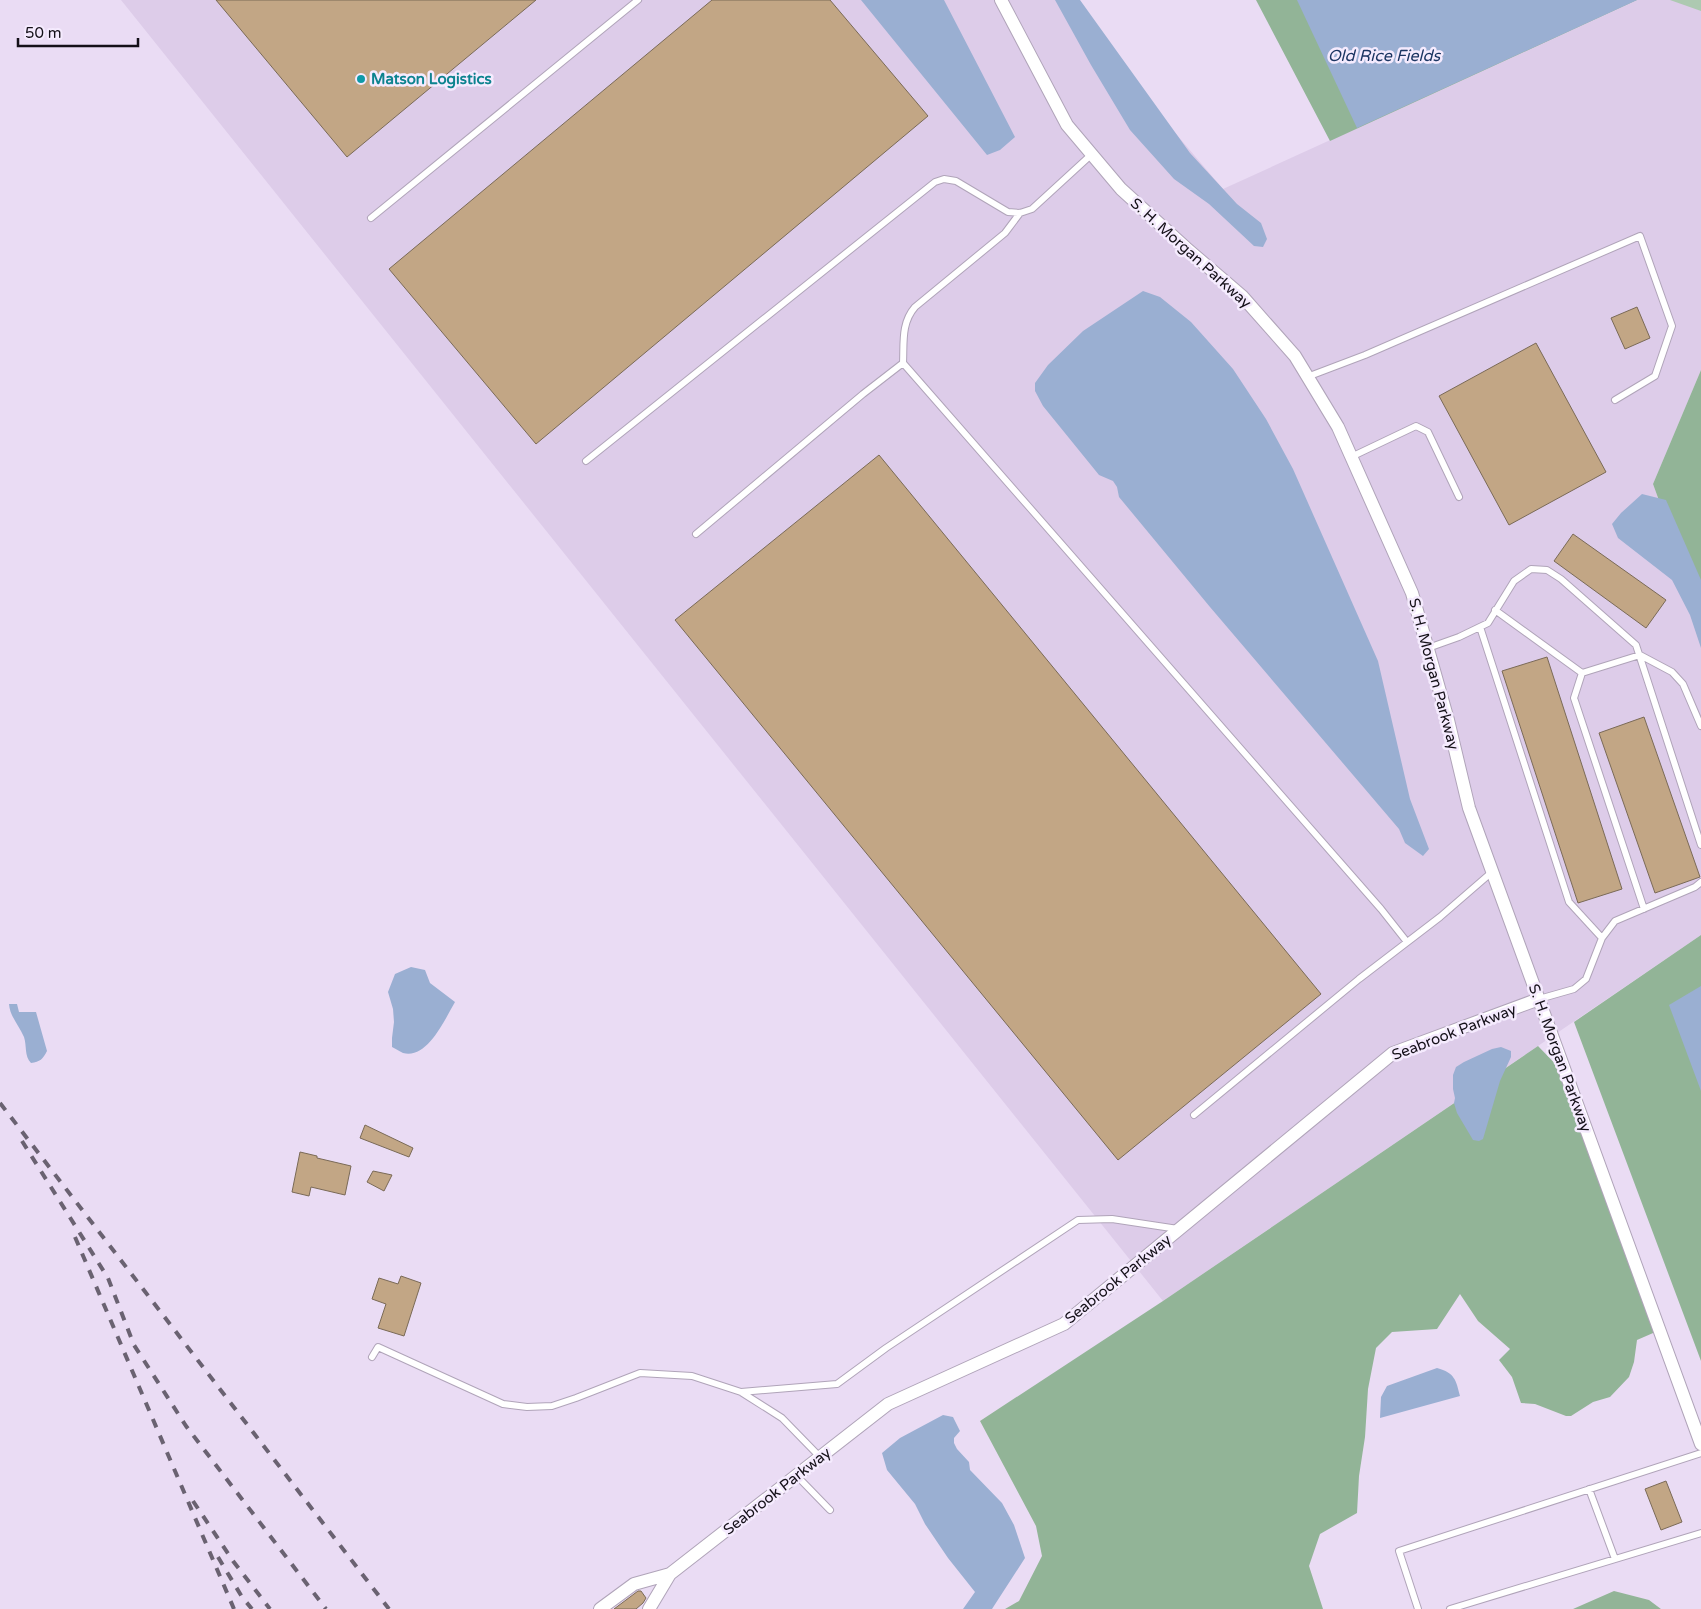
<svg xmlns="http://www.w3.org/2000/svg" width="1701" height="1609" font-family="'Varela Round',sans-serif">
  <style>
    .built { fill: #ddcce9 }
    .green { fill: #adc9b1 }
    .forest { fill: #92b497 }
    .water { fill: #9aafd2 }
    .building { fill: #c2a685; stroke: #7a6a57 }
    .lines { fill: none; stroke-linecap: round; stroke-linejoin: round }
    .service-casing { stroke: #b0a4b9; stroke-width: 8 }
    .minor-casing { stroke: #b0a4b9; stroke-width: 14 }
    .service { stroke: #fff; stroke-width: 6 }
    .minor { stroke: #fff; stroke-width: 12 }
    .rail { stroke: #6a6271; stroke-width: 4; stroke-dasharray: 9 9; stroke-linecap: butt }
    .culture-dot { fill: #0f9aa8; stroke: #f5ebfe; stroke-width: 2 }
    .labels { text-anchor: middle; stroke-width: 5; stroke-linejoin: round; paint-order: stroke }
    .culture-label { font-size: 15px; font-weight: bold; fill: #0d838f; stroke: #f5ebfe; text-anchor: start }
    .street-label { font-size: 15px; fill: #141018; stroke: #f5ebfe }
    .water-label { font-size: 16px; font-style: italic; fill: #1b3562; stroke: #f5ebfe }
  </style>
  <rect width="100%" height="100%" fill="#eadcf4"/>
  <path class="built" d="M 121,0 L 1062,0 L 1223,189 L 1637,0 L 1701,0 L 1701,370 L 1653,484 L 1701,616 L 1701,935 L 1163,1301 Z"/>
  <path class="green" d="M 1670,0 L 1701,0 L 1701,11 Z"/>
  <path class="forest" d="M 1256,0 L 1637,0 L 1330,141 Z
    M 1701,370 L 1701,616 L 1653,484 Z
    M 1701,935 L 1701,1361 L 1574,1022 Z
    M 1538,1046 L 1567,1076 L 1660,1330 L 1637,1340 L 1634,1362 L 1629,1377 L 1610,1397 L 1593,1402 L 1571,1416 L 1566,1416 L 1535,1404 L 1521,1403 L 1512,1377 L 1499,1360 L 1510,1349 L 1478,1321 L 1460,1294 L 1437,1329 L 1392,1332 L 1376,1348 L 1368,1389 L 1365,1437 L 1359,1476 L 1357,1513 L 1320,1534 L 1309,1566 L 1323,1609 L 1005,1609 L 1019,1601 L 1042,1556 L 1036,1526 L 980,1421 L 1163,1301 Z
    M 1614,1591 L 1649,1600 L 1661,1609 L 1573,1609 Z"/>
  <path class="water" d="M 861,0 L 944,0 L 1015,137 L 1000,150 L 987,155 Z
    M 1055,0 L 1080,0 L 1190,153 L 1237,204 L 1261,223 L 1267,239 L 1263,247 L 1254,246 L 1209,204 L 1174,179 L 1130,130 L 1091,65 Z
    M 1297,0 L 1637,0 L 1357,128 Z
    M 1143,291 L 1160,297 L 1191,322 L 1233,369 L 1266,419 L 1293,469 L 1378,661 L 1410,799 L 1429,849 L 1423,856 L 1405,843 L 1399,829 L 1210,607 L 1119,497 L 1117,487 L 1113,481 L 1099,475 L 1043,406 L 1035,391 L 1035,383 L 1048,365 L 1083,331 Z
    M 1642,494 L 1666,500 L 1701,580 L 1701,648 L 1690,615 L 1672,580 L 1618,538 L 1612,524 L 1621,513 Z
    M 411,967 L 425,970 L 430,983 L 455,1002 C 445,1019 427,1060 403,1053 C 399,1051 396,1049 392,1047 L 392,1038 L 394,1022 L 393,1009 L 388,992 L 395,974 Z
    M 1701,986 L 1701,1091 L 1669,1005 Z
    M 9,1004 L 17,1004 L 19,1012 L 36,1012 L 47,1051 C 43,1059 40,1062 31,1063 C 24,1056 27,1046 24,1037 C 19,1025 10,1017 9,1004 Z
    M 1501,1047 L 1511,1051 L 1511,1057 L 1500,1081 L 1483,1139 L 1479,1141 L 1473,1140 L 1457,1113 L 1454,1103 L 1455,1098 L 1453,1089 L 1453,1075 L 1456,1067 L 1464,1062 L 1492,1049 Z
    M 1437,1368 C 1455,1373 1456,1380 1460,1396 L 1380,1418 L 1381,1397 L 1387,1386 Z
    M 943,1415 L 953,1417 L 960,1431 L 954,1438 L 954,1443 L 957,1449 L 969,1462 L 970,1470 L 1002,1503 L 1014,1525 L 1025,1558 L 992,1609 L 963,1609 L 975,1592 L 948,1558 L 925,1524 L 915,1504 L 887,1470 L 882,1453 L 900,1438 Z"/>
  <path class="building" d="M 216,0 L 536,0 L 347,157 Z
    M 712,0 L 830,0 L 928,116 L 536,444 L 389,269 Z
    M 1637,307 L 1650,338 L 1625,349 L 1611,318 Z
    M 1536,343 L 1606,472 L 1509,525 L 1439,396 Z
    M 879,455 L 1321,994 L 1118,1160 L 675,620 Z
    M 1573,534 L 1666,600 L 1646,628 L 1554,561 Z
    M 1547,657 L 1622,889 L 1578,903 L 1502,671 Z
    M 1644,717 L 1700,877 L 1655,893 L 1599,733 Z
    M 365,1125 L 413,1148 L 409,1157 L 360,1138 Z
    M 300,1152 L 317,1156 L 317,1158 L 351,1166 L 345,1195 L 311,1187 L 309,1196 L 292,1192 Z
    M 373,1171 L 392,1175 L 384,1191 L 367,1182 Z
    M 401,1276 L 421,1283 L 404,1336 L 378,1328 L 386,1304 L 372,1299 L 379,1278 L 398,1284 Z
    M 1666,1481 L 1682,1522 L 1661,1530 L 1645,1489 Z
    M 638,1591 L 641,1591 L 646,1598 L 643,1603 L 636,1609 L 614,1609 Z"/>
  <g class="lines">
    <defs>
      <path id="service" d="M 371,218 L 638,0
        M 903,363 L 1381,909 L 1407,942
        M 1307,377 L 1365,355 L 1640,236 L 1672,326 L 1655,376 L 1615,400
        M 1351,457 L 1416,426 L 1428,432 L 1459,497
        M 586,461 L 935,182 L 944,179 L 956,181 L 1008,212 L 1020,213 L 1032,209 L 1092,154
        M 696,534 L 863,394 L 903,363 C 904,343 901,323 915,307 L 1005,233 L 1020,213
        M 1495,610 L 1582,673
        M 1480,627 L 1569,902 L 1602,938
        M 1428,648 L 1459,637 L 1488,623 L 1514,581 L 1531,569 L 1547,570 L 1561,579 L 1636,645 L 1701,845
        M 1644,909 L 1574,698 L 1582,673 L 1640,655 L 1672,672 L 1683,684 L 1701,726
        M 1539,999 L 1574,989 L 1586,979 L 1602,938 L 1615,921 L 1695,887 L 1701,882
        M 1194,1115 L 1359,979 L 1440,917 L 1492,872
        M 372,1357 L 378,1347 L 503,1404 L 527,1407 L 552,1406 L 576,1398 L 640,1373 L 692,1376 L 741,1392 L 782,1418 L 820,1457
        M 741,1392 L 837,1384 L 886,1348 L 1078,1220 L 1112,1219 L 1178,1229
        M 796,1475 L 830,1510
        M 1589,1489 L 1615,1559
        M 1418,1609 L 1399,1551 L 1701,1453
        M 1450,1609 L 1701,1533"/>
      <path id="minor" d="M 1001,0 L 1067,125 L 1121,189 L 1186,248 L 1242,296 L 1295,356 L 1338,427 L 1412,593 L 1448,720 L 1469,808 L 1701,1444
        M 600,1609 L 634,1584 L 670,1574 L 888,1404 L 1064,1324 L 1393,1053 L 1539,999
        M 649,1609 L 670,1574"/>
    </defs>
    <use href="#service" class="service-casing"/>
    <use href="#minor" class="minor-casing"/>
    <use href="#service" class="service"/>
    <use href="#minor" class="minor"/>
    <path class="rail" d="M 0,1103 L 389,1609
      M 22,1141 L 108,1278 L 134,1345 L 186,1426 L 326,1609
      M 75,1237 L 234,1609
      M 193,1501 L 233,1561 L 270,1609
      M 218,1557 L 242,1597 L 252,1609"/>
  </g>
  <circle class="culture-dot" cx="361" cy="79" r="5"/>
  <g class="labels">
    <g class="culture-label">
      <text x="371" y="84">Matson Logistics</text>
    </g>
    <g class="street-label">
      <text transform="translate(1191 253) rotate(42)" y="5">S. H. Morgan Parkway</text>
      <text transform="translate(1434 674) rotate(75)" y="5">S. H. Morgan Parkway</text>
      <text transform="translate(1454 1032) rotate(-21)" y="5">Seabrook Parkway</text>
      <text transform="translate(1560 1058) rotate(70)" y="5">S. H. Morgan Parkway</text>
      <text transform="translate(1118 1279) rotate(-39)" y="5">Seabrook Parkway</text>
      <text transform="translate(777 1491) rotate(-38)" y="5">Seabrook Parkway</text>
    </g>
    <g class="water-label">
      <text x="1384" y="61">Old Rice Fields</text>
    </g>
  </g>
  <path d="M18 38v8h120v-8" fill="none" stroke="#141018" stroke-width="2.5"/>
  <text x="25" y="38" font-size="15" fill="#141018" stroke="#f5ebfe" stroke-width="4" paint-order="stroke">50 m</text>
</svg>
